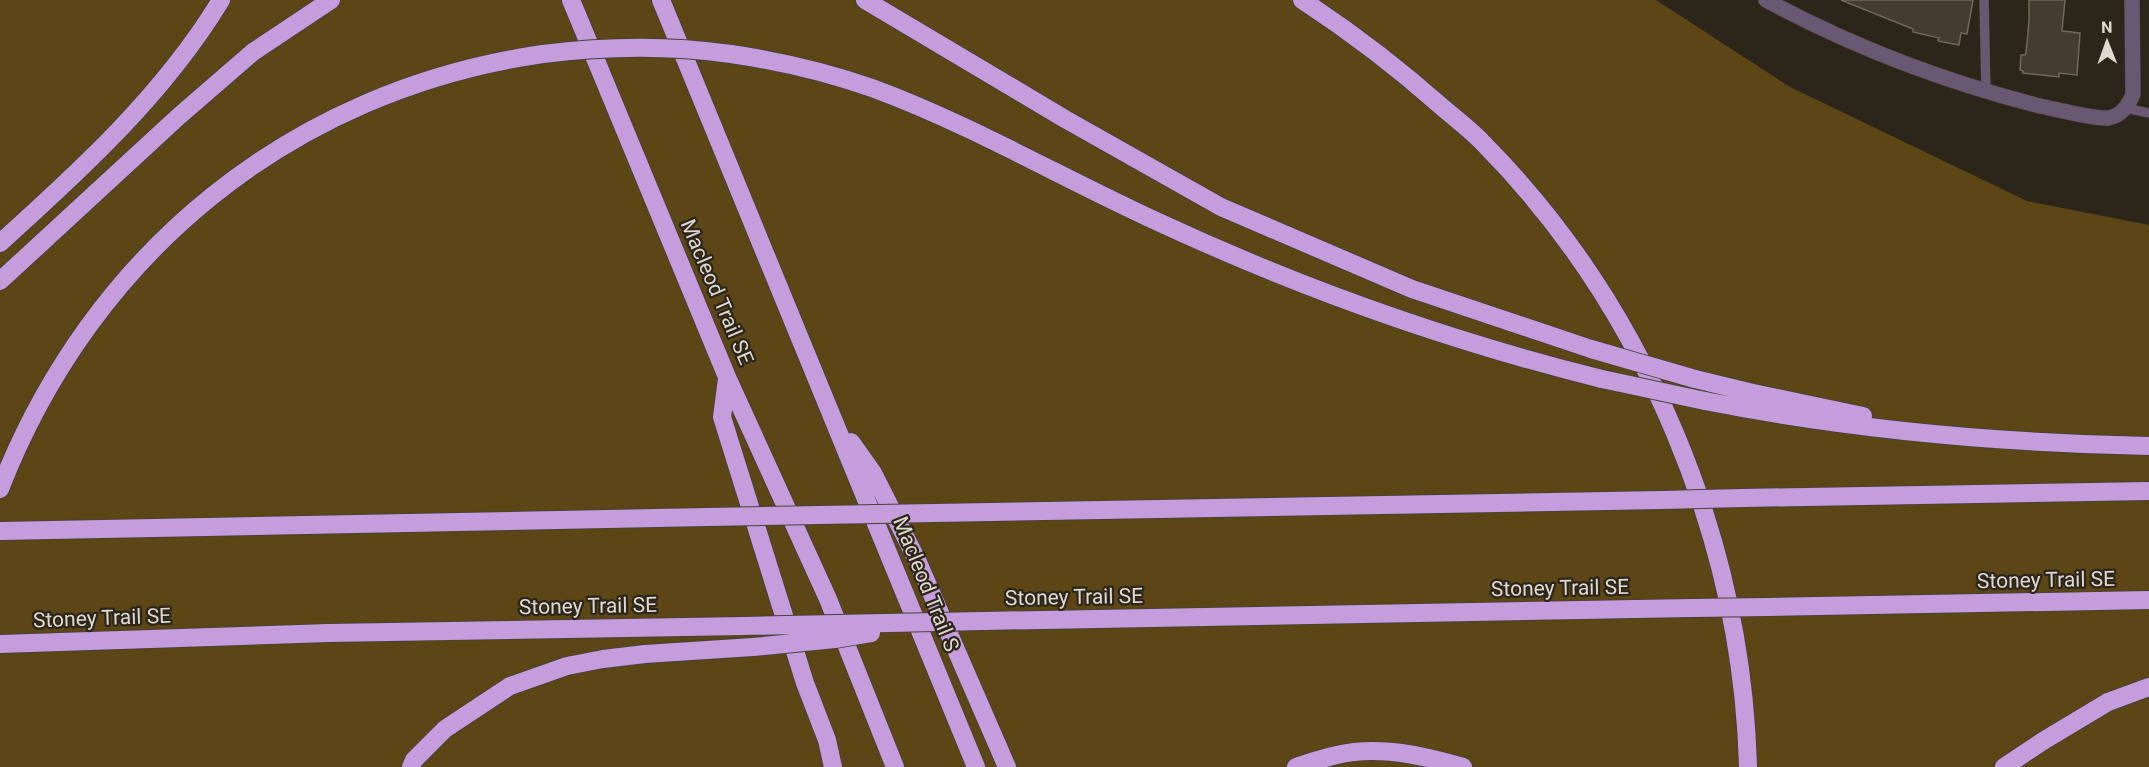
<svg xmlns="http://www.w3.org/2000/svg" width="2149" height="767" font-family="Roboto,sans-serif">
  <style>
    .green { fill: #5c4615 }
    .building { fill: #433c2f; stroke: #6f685a; stroke-width: 1.5 }
    .lines { fill: none; stroke-linecap: round; stroke-linejoin: round }
    .lane-casing { stroke: #484237; stroke-width: 10 }
    .street-casing { stroke: #484237; stroke-width: 16 }
    .highway-casing { stroke: #484237; stroke-width: 20 }
    .lane { stroke: #695872; stroke-width: 9 }
    .street { stroke: #695872; stroke-width: 15 }
    .highway { stroke: #c59cdc; stroke-width: 18 }
    .highway-bridge-casing { stroke: #484237; stroke-width: 20; stroke-linecap: butt }
    .highway-bridge { stroke: #c59cdc; stroke-width: 18 }
    .labels { text-anchor: middle; stroke-width: 4.5; stroke-linejoin: round; paint-order: stroke }
    .street-label { font-size: 21px; fill: #dedad2; stroke: #2c2519 }
  </style>
  <rect width="100%" height="100%" fill="#2c2519"/>
  <path class="green" d="M 0,0 L 1656,0 L 1790,87 L 2027,201 L 2149,225 L 2149,767 L 0,767 Z"/>
  <path class="building" d="M 1841,0 L 1973,0 L 1967,34 L 1961,33 L 1959,45 L 1938,41 L 1939,38 L 1913,32 L 1913,29 Z
    M 2029,0 L 2065,0 L 2062,31 L 2080,33 L 2077,75 L 2059,73 L 2059,77 L 2023,73 L 2023,71 L 2020,70 L 2021,55 L 2025,55 L 2026,53 L 2029,21 Z"/>
  <g class="lines">
    <defs>
      <path id="lane" d="M 1984,0 L 1986,92
        M 2126,108 L 2149,113"/>
      <path id="street" d="M 1766,0 C 1853,47 1945,82 2040,106 C 2055,109 2094,119 2108,118 C 2121,116 2129,105 2133,94 L 2132,0"/>
      <path id="highway" d="M 571,0 L 727,377 L 828,599 L 895,767
        M 661,0 L 976,767
        M 865,0 L 1065,119 L 1221,207 L 1412,289 L 1591,349
        M 1302,0 C 1351,32 1398,68 1442,107 C 1456,119 1471,130 1484,144 C 1645,307 1742,539 1748,767
        M 731,54 C 779,61 826,72 872,88 C 970,124 1062,178 1156,221 C 1300,288 1449,341 1602,379
        M 0,243 C 81,170 164,94 221,0
        M 0,281 L 178,117 L 253,52 L 331,0
        M 727,379 L 722,417 L 805,683 L 827,740 L 833,767
        M 1695,379 L 1753,393 L 1863,416
        M 1705,401 C 1852,430 1999,443 2149,446
        M 851,442 L 873,473 L 917,560 L 1007,767
        M 0,489 C 92,253 291,90 543,54
        M 1743,498 L 2149,491
        M 935,513 L 1662,500
        M 0,531 L 707,517
        M 1768,607 L 2149,600
        M 983,621 L 1692,608
        M 0,644 L 329,633 L 744,626
        M 411,767 L 414,760 L 445,729 L 510,686 L 567,666 L 603,659 L 645,654 L 753,647
        M 1296,767 C 1314,761 1334,754 1354,752 C 1391,748 1428,757 1463,767
        M 2004,767 L 2043,741 L 2108,702 L 2149,687"/>
    </defs>
    <use href="#lane" class="lane-casing"/>
    <use href="#street" class="street-casing"/>
    <use href="#highway" class="highway-casing"/>
    <use href="#lane" class="lane"/>
    <use href="#street" class="street"/>
    <use href="#highway" class="highway"/>
    <defs>
      <path id="highway-bridge" d="M 543,54 C 606,46 668,45 731,54
        M 1591,349 L 1695,379
        M 1602,379 L 1705,401
        M 1662,500 L 1743,498
        M 707,517 L 935,513
        M 1692,608 L 1768,607
        M 744,626 L 983,621
        M 753,647 L 835,639 L 871,633"/>
    </defs>
    <use href="#highway-bridge" class="highway-bridge-casing"/>
    <use href="#highway-bridge" class="highway-bridge"/>
  </g>
  <g class="labels">
    <g class="street-label">
      <text transform="translate(717 292) rotate(67)" y="7">Macleod Trail SE</text>
      <text transform="translate(2046 580) rotate(-1)" y="7">Stoney Trail SE</text>
      <text transform="translate(926 584) rotate(68)" y="7">Macleod Trail S</text>
      <text transform="translate(1560 588) rotate(-1)" y="7">Stoney Trail SE</text>
      <text transform="translate(1074 597) rotate(-1)" y="7">Stoney Trail SE</text>
      <text transform="translate(588 606) rotate(-1)" y="7">Stoney Trail SE</text>
      <text transform="translate(102 618) rotate(-2)" y="7">Stoney Trail SE</text>
    </g>
  </g>
  <g transform="translate(2107 42) rotate(359)" stroke="#2c2519" stroke-width="4.5" paint-order="stroke">
  <path d="M0-4.5L10 22L0 15L-10 22Z" fill="#dedad2"/>
  <text y="-9" font-size="16" font-weight="bold" text-anchor="middle" fill="#dedad2">N</text>
  </g>
</svg>
